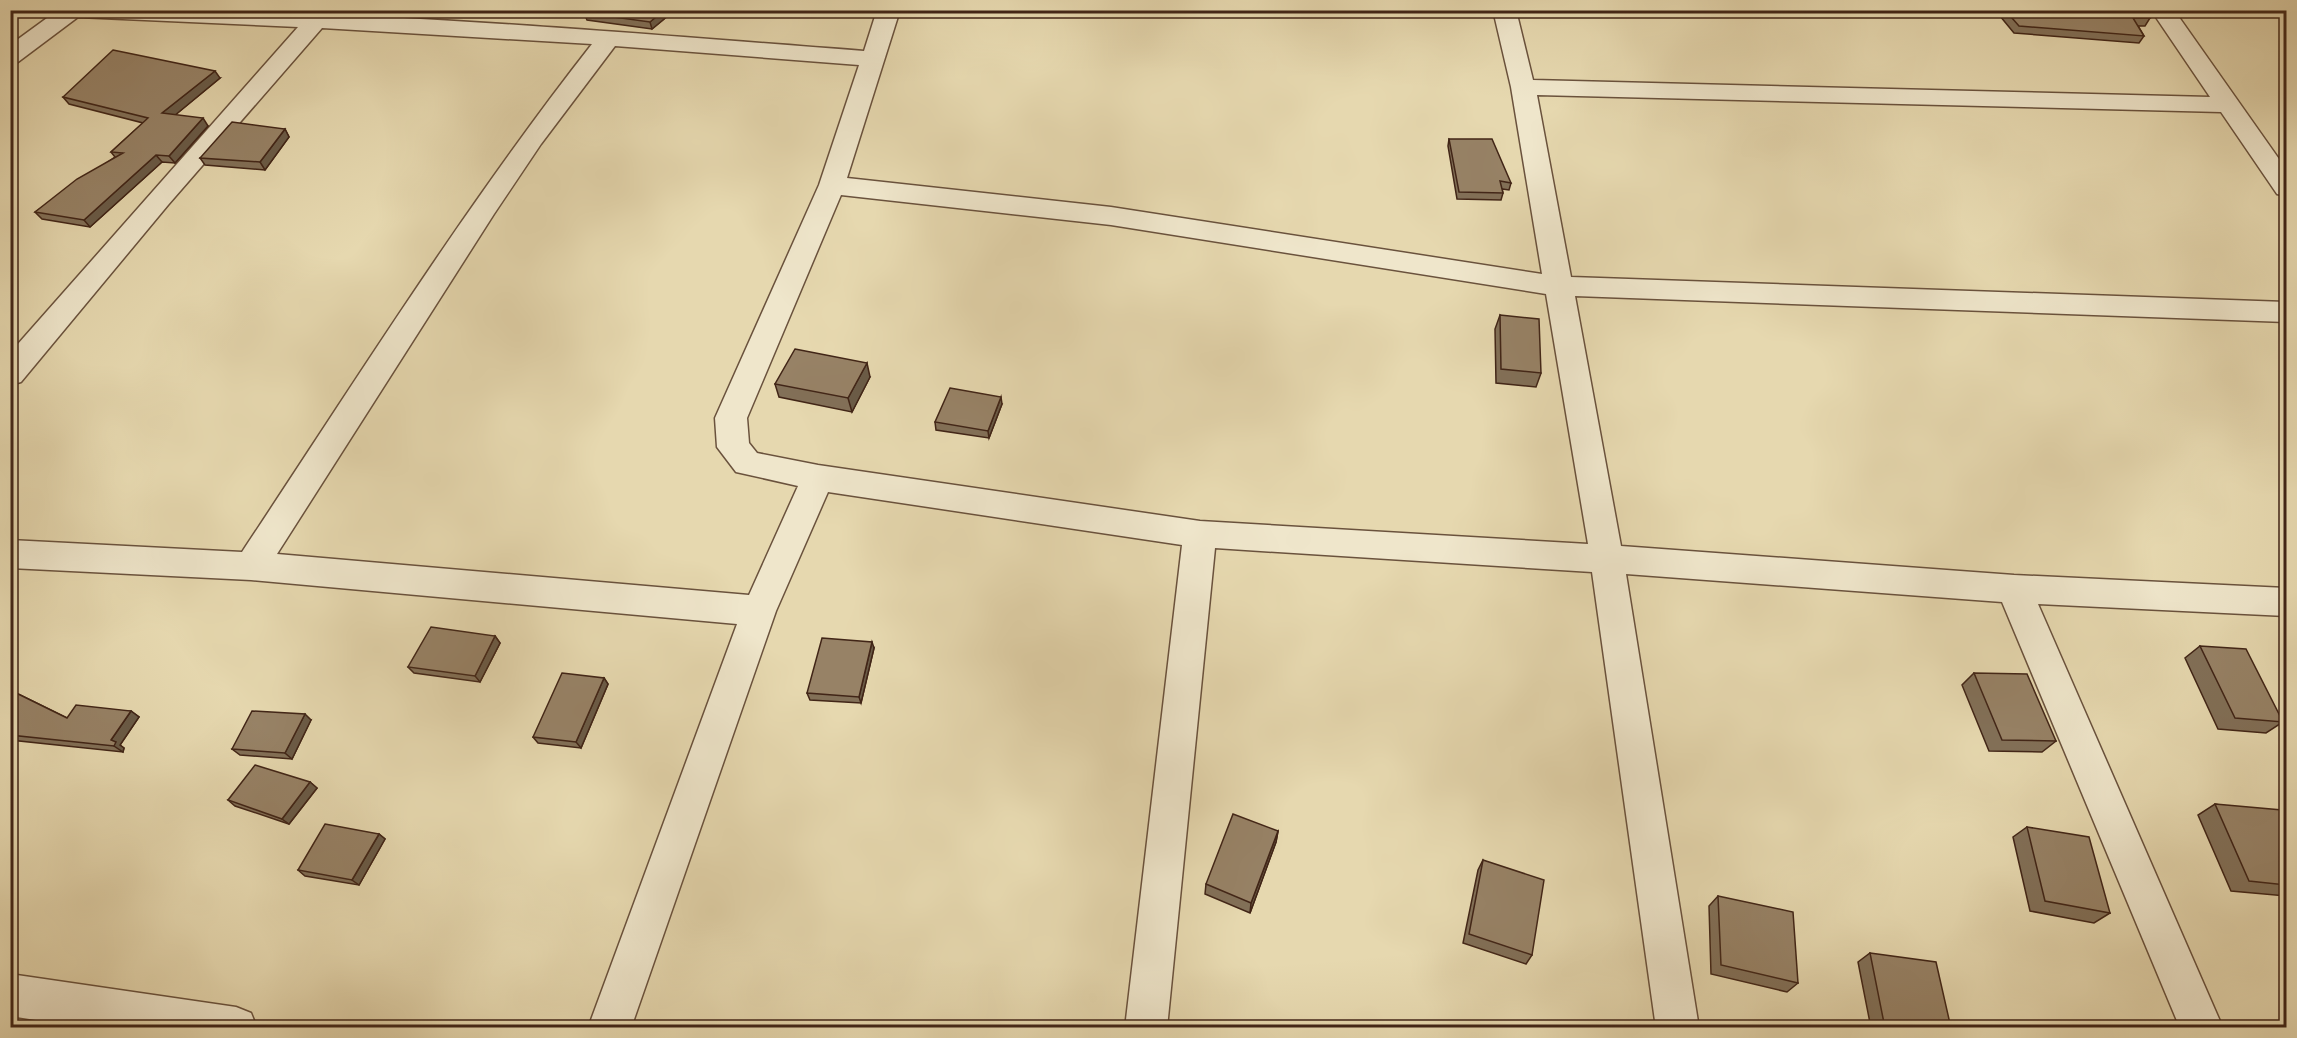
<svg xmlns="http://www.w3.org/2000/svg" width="2297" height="1038" font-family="'EB Garamond',serif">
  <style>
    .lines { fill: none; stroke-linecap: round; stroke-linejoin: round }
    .street-casing { stroke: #6a523d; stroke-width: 3 }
    .street { fill: #efe6cb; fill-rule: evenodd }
    .wall { fill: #827058; stroke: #412517; stroke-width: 1.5 }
    .shaded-wall { fill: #6a5b47; stroke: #412517; stroke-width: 1.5 }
    .building { fill: #978266; stroke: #412517; stroke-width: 1.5 }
  </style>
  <rect width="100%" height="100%" fill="#e6d8af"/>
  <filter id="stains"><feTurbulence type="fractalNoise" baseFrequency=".00333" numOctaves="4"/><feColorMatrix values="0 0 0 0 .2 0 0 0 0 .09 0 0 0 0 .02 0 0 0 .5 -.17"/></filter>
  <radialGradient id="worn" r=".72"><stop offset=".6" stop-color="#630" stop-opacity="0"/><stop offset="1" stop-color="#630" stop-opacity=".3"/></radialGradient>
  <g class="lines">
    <defs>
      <path id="street" d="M 58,10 C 118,10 179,9 239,11 C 448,17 656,35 864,51 L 877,10 L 900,10 L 847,178 L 1111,207 L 1542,274 L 1511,87 L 1493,10 L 1516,10 L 1533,80 L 2210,97 L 2151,10 L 2174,10 L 2286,169 L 2286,196 L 2277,194 L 2221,112 L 1537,95 L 1571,277 L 2286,302 L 2286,322 L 1575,296 L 1621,546 L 2014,575 L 2286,588 L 2286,616 L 2038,604 L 2223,1028 L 2180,1028 L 2002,602 L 1626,574 L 1699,1028 L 1656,1028 L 1592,572 L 1215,548 L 1167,1028 L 1125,1028 L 1182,545 L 828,492 L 776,611 L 631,1028 L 588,1028 L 737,624 L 251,580 L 10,568 L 10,540 L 242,552 C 356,380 465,206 592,44 L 322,28 L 168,205 L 21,382 L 10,385 L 10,353 L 298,27 L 78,17 L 18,62 L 10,64 L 10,45 ZM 615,46 L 859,65 L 819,185 L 715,418 L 717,447 L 736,472 L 798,486 L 749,595 L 277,554 L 494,214 L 541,144 ZM 841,195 L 1111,225 L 1546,294 L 1588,544 L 1200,521 L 818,465 L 757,453 L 749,443 L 747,418 Z
        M 10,974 L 236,1007 L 251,1013 L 257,1028 L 87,1028 L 10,1016 Z"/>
    </defs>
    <use href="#street" class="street-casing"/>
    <use href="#street" class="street"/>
  </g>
  <path class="wall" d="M 586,10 L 675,10 L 652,29 L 587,20 L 584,13 Z
    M 1995,10 L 2144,10 L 2150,18 L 2145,26 L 2138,26 L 2144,36 L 2139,43 L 2014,33 Z
    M 220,78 L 175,115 L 208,126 L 175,163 L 162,162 L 90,227 L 42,219 L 35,212 L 115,157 L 111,152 L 143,123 L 69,104 L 63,97 Z
    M 285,129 L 289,137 L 265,170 L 205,165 L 200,158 Z
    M 1449,139 L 1511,183 L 1509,190 L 1502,189 L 1503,193 L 1501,200 L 1457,199 L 1448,146 Z
    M 1500,315 L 1541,373 L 1536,387 L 1496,383 L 1495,329 Z
    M 870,377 L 852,412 L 779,397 L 775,384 Z
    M 1002,404 L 989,438 L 936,430 L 935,422 Z
    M 495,636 L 500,643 L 480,682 L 414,673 L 408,667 Z
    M 2200,646 L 2283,722 L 2266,733 L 2218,729 L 2185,658 Z
    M 874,648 L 861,703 L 810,700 L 807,693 Z
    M 1974,673 L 2056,741 L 2042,752 L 1989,751 L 1962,685 Z
    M 604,678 L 608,684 L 581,748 L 538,743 L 533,737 Z
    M 10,690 L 67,718 L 131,711 L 139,717 L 120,745 L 124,748 L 123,752 L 10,740 Z
    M 311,720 L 292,759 L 240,755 L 232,749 Z
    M 310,782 L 317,788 L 289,824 L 235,806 L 228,800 Z
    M 2215,804 L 2286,819 L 2286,896 L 2231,891 L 2198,815 Z
    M 2027,827 L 2110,913 L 2094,923 L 2030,911 L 2013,837 Z
    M 1278,831 L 1276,842 L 1250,913 L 1205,894 L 1206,884 Z
    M 379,834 L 385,839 L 359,885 L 305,876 L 298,870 Z
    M 1483,860 L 1532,955 L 1526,964 L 1463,943 L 1478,870 Z
    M 1718,896 L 1798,983 L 1787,992 L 1711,974 L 1709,906 Z
    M 1870,953 L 1951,1028 L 1871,1028 L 1858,962 Z"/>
  <path class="shaded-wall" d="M 664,10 L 675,10 L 652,29 L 650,22 Z
    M 215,71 L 220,78 L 168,121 L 162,113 Z
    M 203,118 L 208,126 L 175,163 L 169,156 Z
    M 285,129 L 289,137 L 265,170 L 260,162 Z
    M 156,155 L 162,162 L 90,227 L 84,220 Z
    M 867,363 L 870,377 L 852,412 L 848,398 Z
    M 1001,397 L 1002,404 L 989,438 L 988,431 Z
    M 495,636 L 500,643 L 480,682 L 475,676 Z
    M 872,642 L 874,648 L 861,703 L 859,697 Z
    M 604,678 L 608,684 L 581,748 L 576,742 Z
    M 131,711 L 139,717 L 120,745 L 124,748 L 123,752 L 114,746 L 111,740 Z
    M 305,714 L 311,720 L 292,759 L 285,753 Z
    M 310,782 L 317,788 L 289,824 L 282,819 Z
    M 1278,831 L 1276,842 L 1250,913 L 1251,903 Z
    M 379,834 L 385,839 L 359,885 L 352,880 Z"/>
  <path class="building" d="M 586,10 L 664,10 L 650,22 L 584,13 Z
    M 2005,10 L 2144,10 L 2150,18 L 2133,18 L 2144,36 L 2019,26 Z
    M 113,50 L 215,71 L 162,113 L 203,118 L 169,156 L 156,155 L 84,220 L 35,212 L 77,179 L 123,153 L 111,152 L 148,118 L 63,97 Z
    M 232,122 L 285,129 L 260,162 L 200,158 Z
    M 1449,139 L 1492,139 L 1511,183 L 1500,181 L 1503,193 L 1459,192 Z
    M 1500,315 L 1539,319 L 1541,373 L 1501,369 Z
    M 795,349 L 867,363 L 848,398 L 775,384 Z
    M 950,388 L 1001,397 L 988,431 L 935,422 Z
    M 431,627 L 495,636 L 475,676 L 408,667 Z
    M 822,638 L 872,642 L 859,697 L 807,693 Z
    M 2200,646 L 2246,649 L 2283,722 L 2235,718 Z
    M 562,673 L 604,678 L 576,742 L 533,737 Z
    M 1974,673 L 2027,674 L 2056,741 L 2002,740 Z
    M 10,690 L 67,718 L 76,705 L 131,711 L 111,740 L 116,742 L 114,746 L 10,735 Z
    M 252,711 L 305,714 L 285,753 L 232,749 Z
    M 255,765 L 310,782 L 282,819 L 228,800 Z
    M 2215,804 L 2282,810 L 2286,819 L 2286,885 L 2249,881 Z
    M 1233,814 L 1278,831 L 1251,903 L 1206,884 Z
    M 325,824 L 379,834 L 352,880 L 298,870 Z
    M 2027,827 L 2089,837 L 2110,913 L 2045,901 Z
    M 1483,860 L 1544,880 L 1532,955 L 1469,934 Z
    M 1718,896 L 1793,912 L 1798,983 L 1721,965 Z
    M 1870,953 L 1936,962 L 1951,1028 L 1885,1028 Z"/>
  <rect width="2297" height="1038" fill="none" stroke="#e6d8af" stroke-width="36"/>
  <rect x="12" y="12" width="2273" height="1014" fill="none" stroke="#412517" stroke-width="3"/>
  <rect x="18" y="18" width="2261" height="1002" fill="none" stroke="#412517" stroke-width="1.5"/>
  <rect width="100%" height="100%" filter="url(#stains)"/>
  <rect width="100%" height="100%" fill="url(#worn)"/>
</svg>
